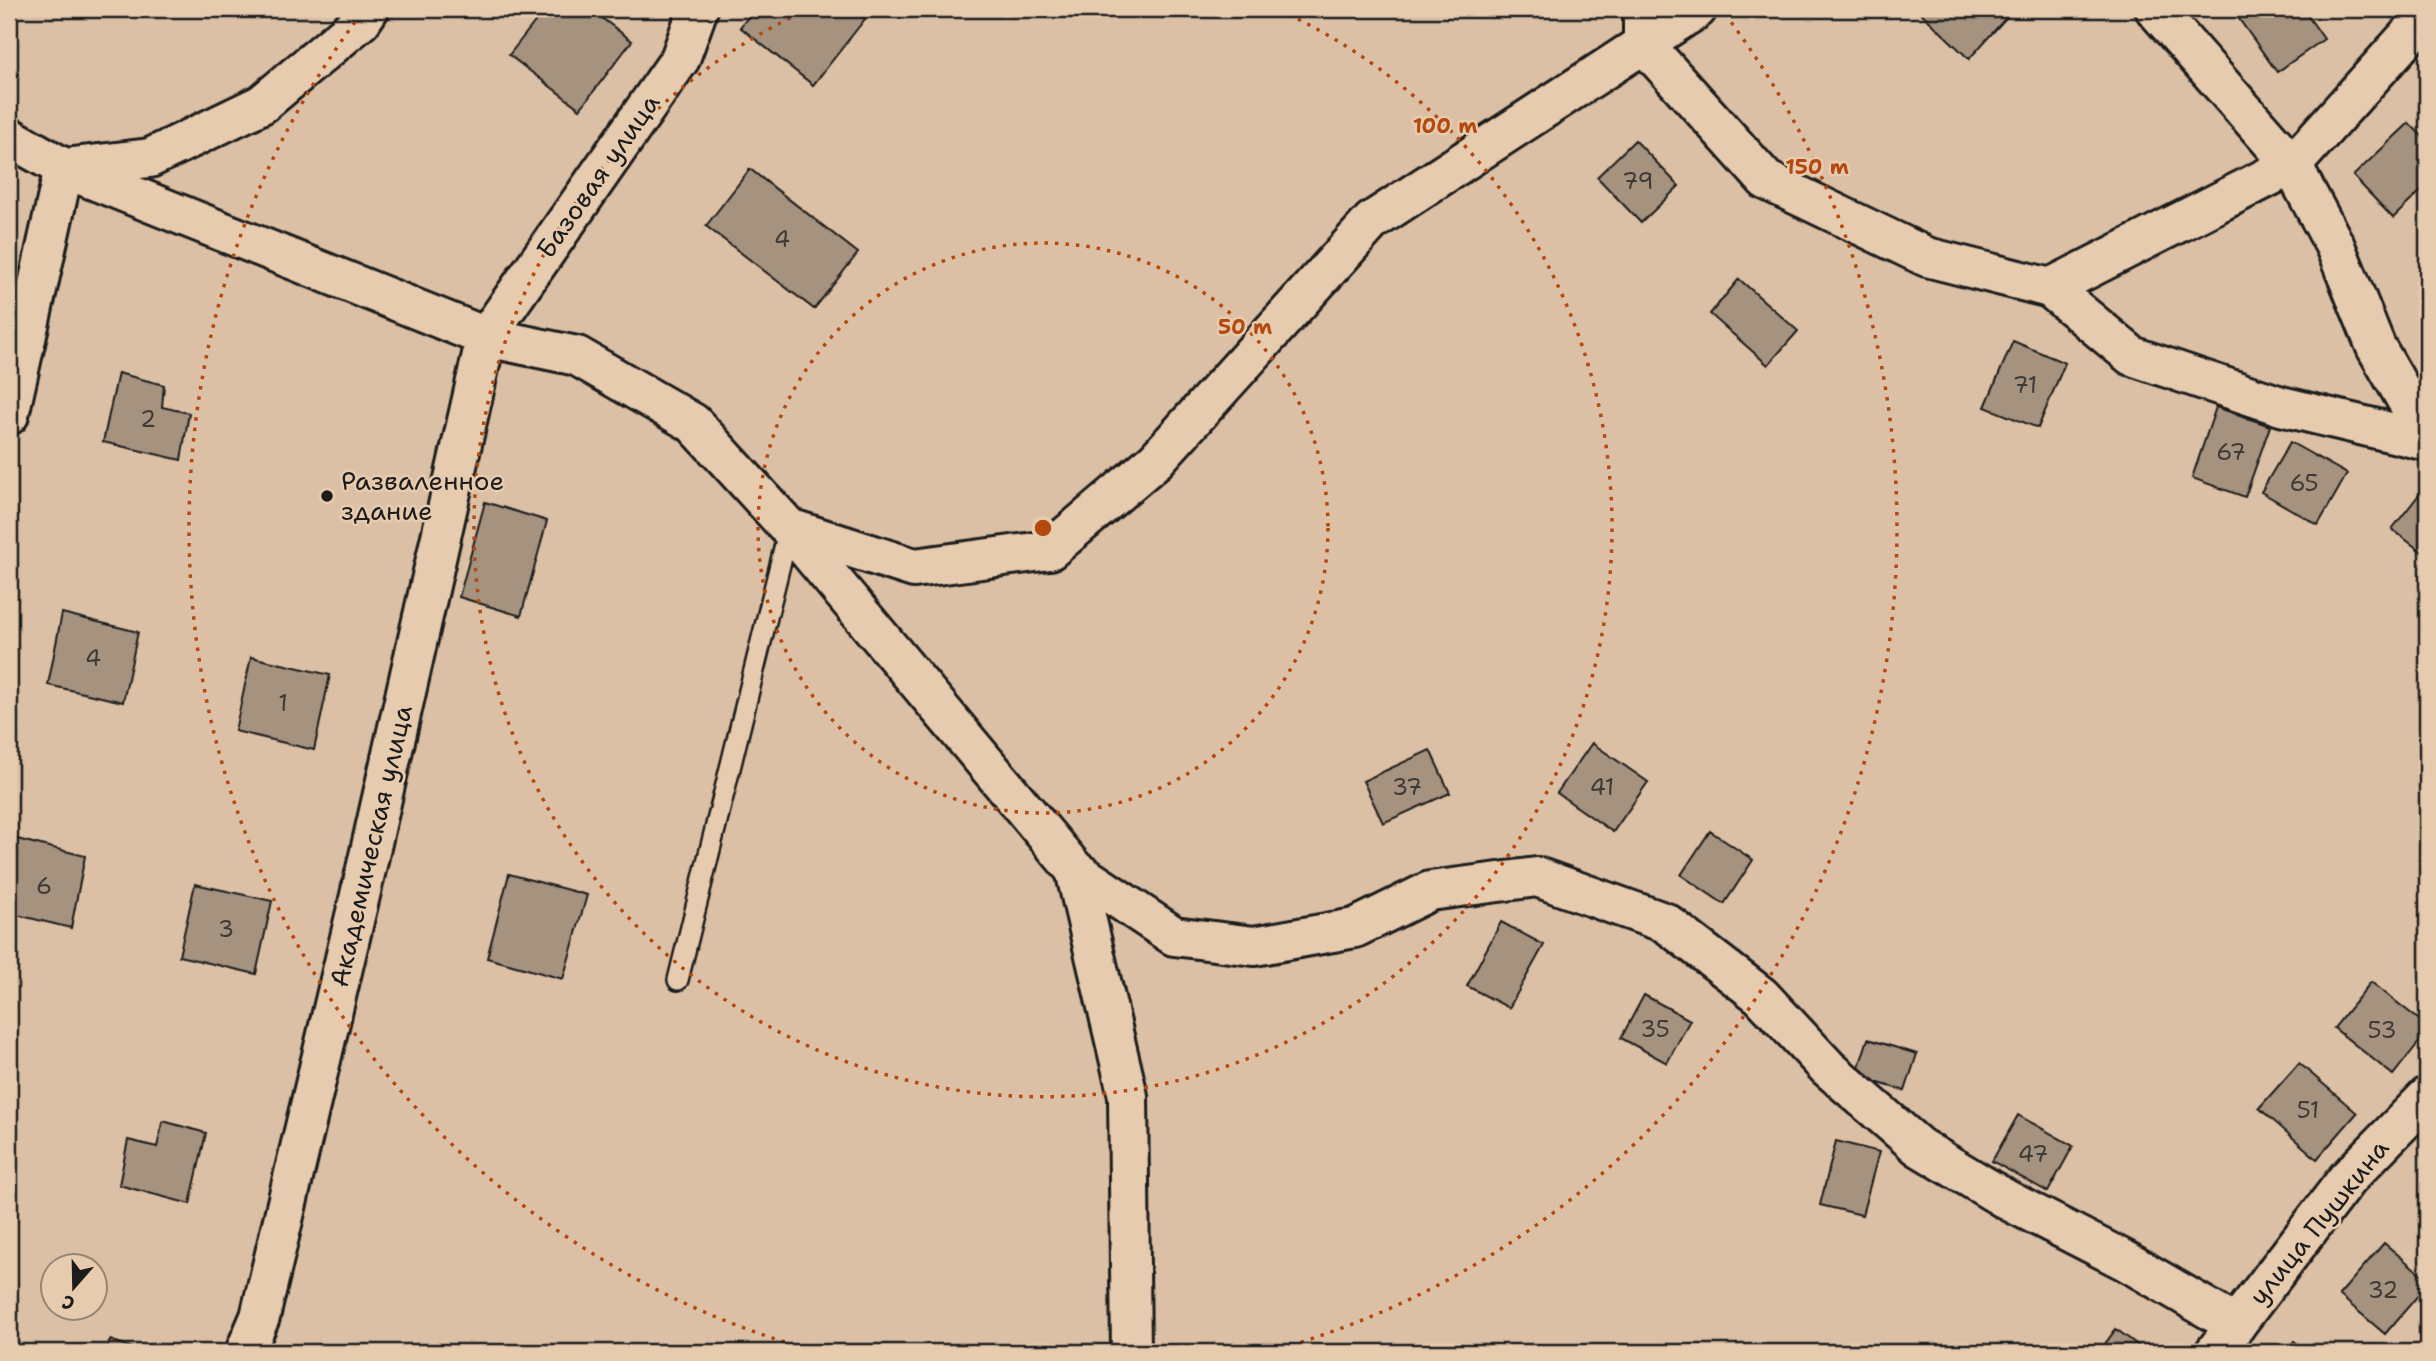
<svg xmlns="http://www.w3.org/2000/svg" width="2436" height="1361" font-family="'Shantell Sans',sans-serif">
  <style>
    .building { fill: #a5927f; stroke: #1c1c1c; stroke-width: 2 }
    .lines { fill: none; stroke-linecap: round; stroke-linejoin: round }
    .lane-casing { stroke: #1c1c1c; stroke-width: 24 }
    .street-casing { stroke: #1c1c1c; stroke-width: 44 }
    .lane { stroke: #e7cbae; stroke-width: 19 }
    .street { stroke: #e7cbae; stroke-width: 38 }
    .ring { fill: none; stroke: #b54a10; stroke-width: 3.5; stroke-dasharray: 3.5 7 }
    .poi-dot { fill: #1c1c1c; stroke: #e7cbae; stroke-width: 2.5 }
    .labels { text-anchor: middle; stroke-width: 5; stroke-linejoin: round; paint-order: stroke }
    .number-label { font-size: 23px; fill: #3e3a35 }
    .street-label { font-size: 26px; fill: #1c1c1c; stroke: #e7cbae }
    .poi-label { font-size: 26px; fill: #1c1c1c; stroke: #e7cbae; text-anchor: start }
    .centre { fill: #b54a10; stroke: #e7cbae; stroke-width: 3.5 }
    .ring-label { font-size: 21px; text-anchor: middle; font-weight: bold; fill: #b54a10; stroke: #e7cbae; stroke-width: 5; stroke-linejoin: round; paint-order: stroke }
  </style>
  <rect width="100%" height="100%" fill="#dbc0a5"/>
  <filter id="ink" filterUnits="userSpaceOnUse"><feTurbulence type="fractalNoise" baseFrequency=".0143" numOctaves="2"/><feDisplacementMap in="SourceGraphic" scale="14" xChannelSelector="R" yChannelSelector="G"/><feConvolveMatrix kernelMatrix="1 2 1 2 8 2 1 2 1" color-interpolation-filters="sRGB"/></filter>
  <g filter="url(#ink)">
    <path class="building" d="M 545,9 L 590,9 L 632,41 L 580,109 L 509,55 Z
      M 755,9 L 852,9 L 865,19 L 813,85 L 740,27 Z
      M 1917,9 L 2014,9 L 1969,59 Z
      M 2254,9 L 2303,9 L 2324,39 L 2277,72 L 2239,19 Z
      M 2409,123 L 2427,141 L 2427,185 L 2393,218 L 2353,176 Z
      M 1635,140 L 1679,186 L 1641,223 L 1597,177 Z
      M 750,169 L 858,253 L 814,309 L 706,226 Z
      M 1739,279 L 1798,331 L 1768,365 L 1710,314 Z
      M 2013,341 L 2065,363 L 2038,428 L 1985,407 Z
      M 118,373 L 164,385 L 162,407 L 189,413 L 181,460 L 103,442 Z
      M 2216,407 L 2270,426 L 2245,497 L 2192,478 Z
      M 2290,442 L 2347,474 L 2318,525 L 2261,492 Z
      M 2425,487 L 2427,489 L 2427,556 L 2392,529 Z
      M 485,502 L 547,521 L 521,616 L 459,597 Z
      M 62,613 L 138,632 L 123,702 L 48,685 Z
      M 251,657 L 330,675 L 314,750 L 235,731 Z
      M 1592,743 L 1648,782 L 1613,832 L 1557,793 Z
      M 1430,750 L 1450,793 L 1383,823 L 1363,781 Z
      M 1710,831 L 1753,860 L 1724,904 L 1681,875 Z
      M 13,838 L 85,856 L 71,928 L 9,913 L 9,860 Z
      M 509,874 L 587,895 L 563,979 L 487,958 Z
      M 195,884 L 272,901 L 256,974 L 179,956 Z
      M 1501,922 L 1544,945 L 1509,1008 L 1467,986 Z
      M 2371,982 L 2427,1026 L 2427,1032 L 2393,1075 L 2334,1028 Z
      M 1644,995 L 1690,1020 L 1667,1063 L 1621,1038 Z
      M 1868,1039 L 1917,1054 L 1905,1091 L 1856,1076 Z
      M 2299,1063 L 2357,1113 L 2317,1159 L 2259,1108 Z
      M 2018,1115 L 2073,1146 L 2048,1192 L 1992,1161 Z
      M 163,1121 L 206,1133 L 190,1204 L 119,1185 L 128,1140 L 157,1147 Z
      M 1836,1141 L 1879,1152 L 1862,1215 L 1820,1205 Z
      M 2384,1243 L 2427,1279 L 2427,1285 L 2385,1334 L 2339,1295 Z
      M 2116,1329 L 2147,1352 L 2099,1352 Z
      M 110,1340 L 145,1352 L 106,1352 Z
      M 2294,1341 L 2309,1352 L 2286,1352 Z"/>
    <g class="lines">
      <defs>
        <path id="lane" d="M 678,980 L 789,528"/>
        <path id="street" d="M 1643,9 L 1643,43 L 1766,180 L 1927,257 L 2050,288 L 2292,165 L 2427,15
          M 2155,9 L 2292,165 L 2335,246 L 2376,347 L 2427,436
          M 9,137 L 64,168 L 486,337 L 577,356 L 693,423 L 789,528 L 914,568 L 1050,550 L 1156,460 L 1372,221 L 1697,9
          M 2050,288 L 2132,356 L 2281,406 L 2427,441
          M 9,415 L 64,168 L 150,158 L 262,104 L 361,21 L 369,9
          M 789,528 L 1075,870 L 1128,1096 L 1131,1352
          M 1075,870 L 1174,936 L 1254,946 L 1355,928 L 1430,891 L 1537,877 L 1666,923 L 1761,996 L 1828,1068 L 1919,1147 L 2007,1200 L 2126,1261 L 2236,1325
          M 245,1352 L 260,1317 L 362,887 L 486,337 L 680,59 L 698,9
          M 2215,1352 L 2347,1179 L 2427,1097"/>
      </defs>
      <use href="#lane" class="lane-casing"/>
      <use href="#street" class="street-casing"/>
      <use href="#lane" class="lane"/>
      <use href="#street" class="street"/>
    </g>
  </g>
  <g class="ring">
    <circle cx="1043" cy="528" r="285"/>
    <path d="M1279 10A569 569 0 1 1 807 10"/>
    <path d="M815 1351A854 854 0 0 1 361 14M1725 14A854 854 0 0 1 1271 1351"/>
  </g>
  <circle class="poi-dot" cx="327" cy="496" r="7"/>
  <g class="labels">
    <g class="number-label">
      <text x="1638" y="189">79</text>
      <text x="782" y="247">4</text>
      <text x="2025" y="393">71</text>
      <text x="148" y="427">2</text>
      <text x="2231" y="460">67</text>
      <text x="2304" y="491">65</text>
      <text x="93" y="666">4</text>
      <text x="283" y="711">1</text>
      <text x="1407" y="795">37</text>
      <text x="1602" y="795">41</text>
      <text x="44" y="894">6</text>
      <text x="226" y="937">3</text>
      <text x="1655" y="1037">35</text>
      <text x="2382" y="1038">53</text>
      <text x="2308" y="1118">51</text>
      <text x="2033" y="1162">47</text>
      <text x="2383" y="1298">32</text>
    </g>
    <g class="street-label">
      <text transform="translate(598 176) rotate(-55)" y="9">Базовая улица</text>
      <text transform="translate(371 846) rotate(-77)" y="9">Академическая улица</text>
      <text transform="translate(2319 1222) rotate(-51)" y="9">улица Пушкина</text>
    </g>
    <g class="poi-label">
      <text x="341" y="490">Разваленное<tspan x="341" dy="30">здание</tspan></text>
    </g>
  </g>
  <circle cx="1043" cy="528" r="10" class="centre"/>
  <g class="ring-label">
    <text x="1445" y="133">100 m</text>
    <text x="1817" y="174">150 m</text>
    <text x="1245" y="334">50 m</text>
  </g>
  <rect width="2436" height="1361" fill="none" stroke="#e7cbae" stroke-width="35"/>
  <rect x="18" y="18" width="2401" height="1326" fill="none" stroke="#1c1c1c" stroke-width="2.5" filter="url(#ink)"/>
  <g transform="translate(74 1287) rotate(200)"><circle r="33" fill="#e7cbae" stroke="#968574" stroke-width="2"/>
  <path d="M0-5L12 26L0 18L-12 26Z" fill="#1c1c1c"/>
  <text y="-10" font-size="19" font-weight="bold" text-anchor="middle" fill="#1c1c1c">С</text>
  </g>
</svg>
